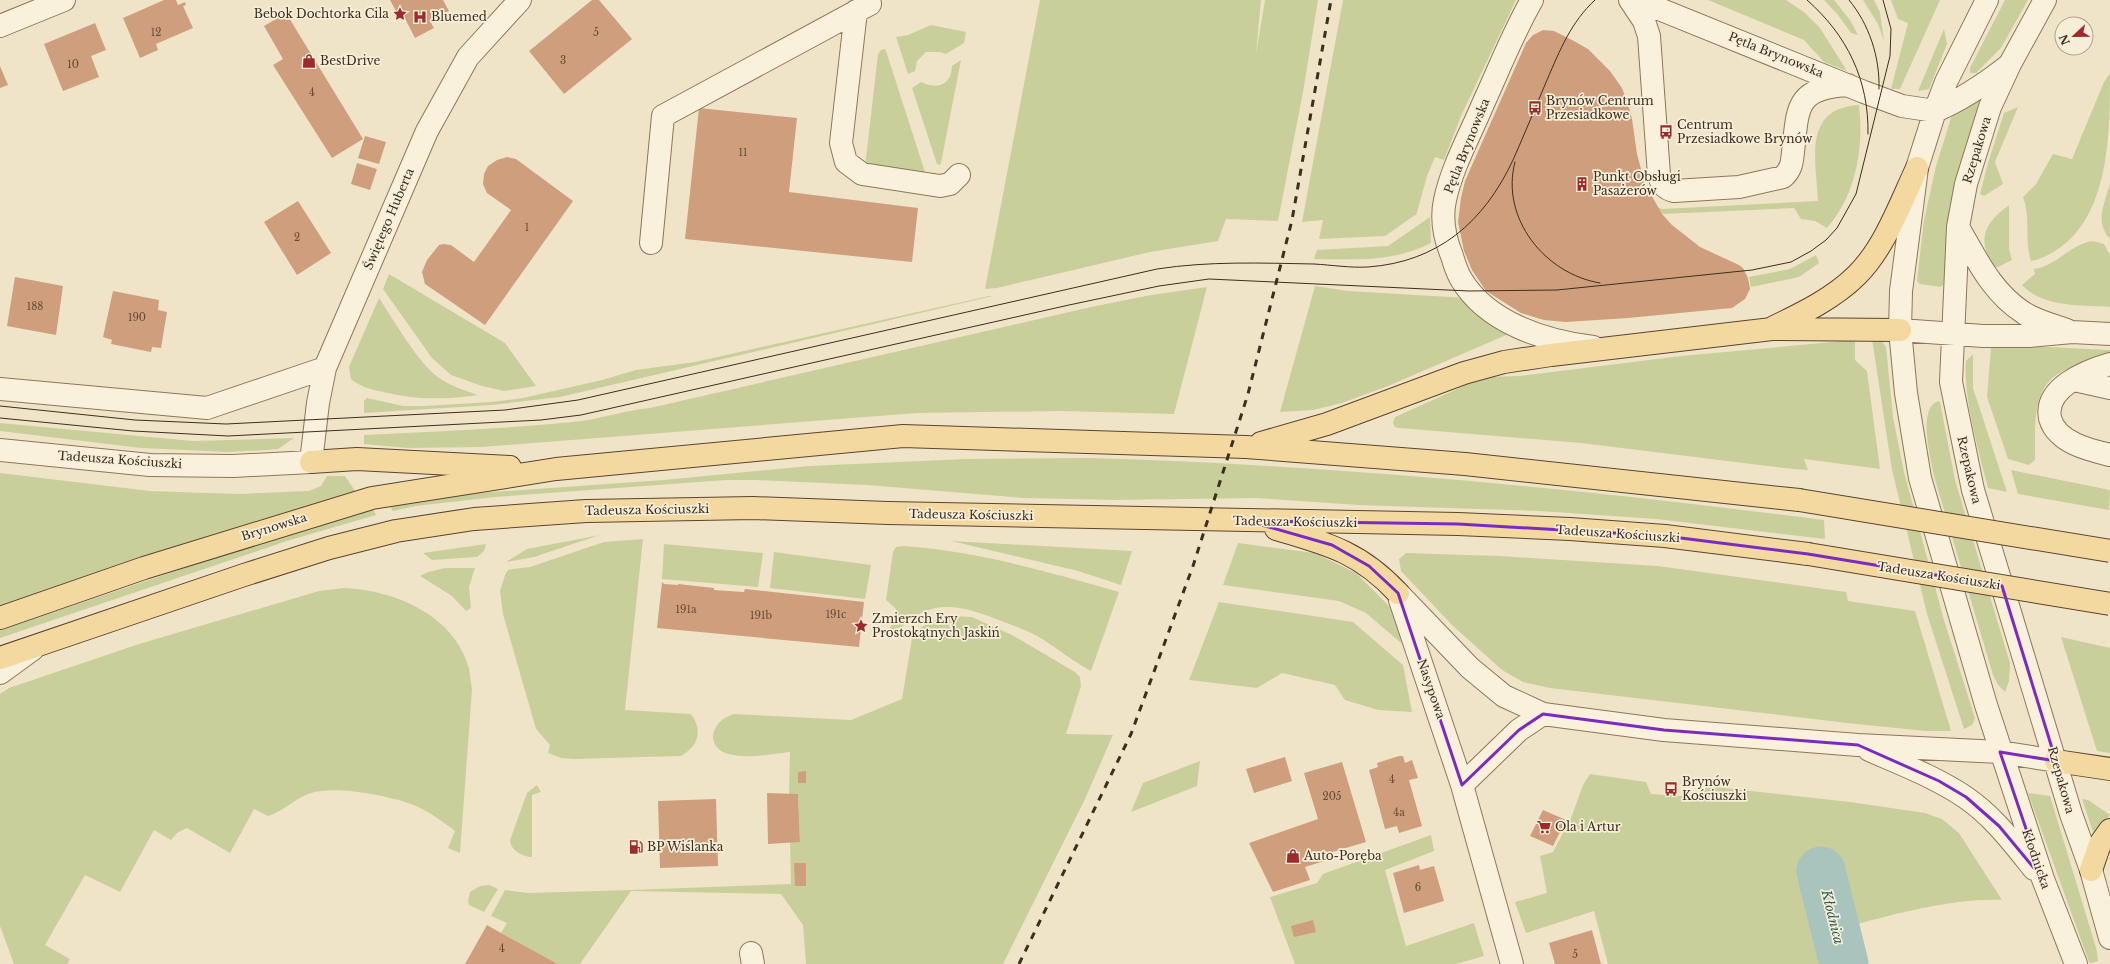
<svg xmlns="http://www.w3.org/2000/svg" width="2110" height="964" font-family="'Libre Baskerville',serif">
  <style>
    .green { fill: #c9cf9b }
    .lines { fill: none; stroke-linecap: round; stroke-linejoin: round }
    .river { stroke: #a9c4bc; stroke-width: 49 }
    .building { fill: #cf9f7d }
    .minor-casing { stroke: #8d765c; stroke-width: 24 }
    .major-casing { stroke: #5b4430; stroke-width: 24 }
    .minor { stroke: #faf1dc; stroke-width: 22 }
    .major { stroke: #f3d9a0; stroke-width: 22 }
    .tram { stroke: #3d2e20; stroke-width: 1 }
    .rail { stroke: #3d2e20; stroke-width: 3; stroke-dasharray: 7 7; stroke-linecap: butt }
    .major-bridge-casing { stroke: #5b4430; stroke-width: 24; stroke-linecap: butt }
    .major-bridge { stroke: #f3d9a0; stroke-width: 22 }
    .marked { fill: none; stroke: #7b2cbf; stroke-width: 3; stroke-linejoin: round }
    .labels { text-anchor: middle; stroke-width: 3.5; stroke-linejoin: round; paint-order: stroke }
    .number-label { font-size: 10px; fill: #624a37 }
    .poi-label { font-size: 12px; fill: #3d2e20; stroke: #f7eed8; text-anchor: start }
    .street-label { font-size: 12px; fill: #3d2e20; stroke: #f7eed8 }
    .water-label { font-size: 13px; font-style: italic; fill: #2f5d5a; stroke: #f7eed8 }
  </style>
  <rect width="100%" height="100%" fill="#f0e4c8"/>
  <path class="green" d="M 1040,0 L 1261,0 L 1256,54 L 1265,0 L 1318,0 L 1303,92 L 1278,221 L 1226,219 L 1218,241 L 1150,252 L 997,288 L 985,289 Z
    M 1343,0 L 1516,0 L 1461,116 L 1444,160 L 1435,157 L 1427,176 L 1416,216 L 1415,215 L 1385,236 L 1319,239 L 1323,220 L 1302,222 Z
    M 1708,0 L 1786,0 L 1804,12 L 1820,28 L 1847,71 L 1824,62 L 1804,40 Z
    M 1824,0 L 1834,0 L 1850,20 L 1858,35 L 1851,33 L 1838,15 Z
    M 1863,0 L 1874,0 L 1880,12 L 1884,41 L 1878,24 Z
    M 1891,0 L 1940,0 L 1900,89 L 1891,89 L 1908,23 L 1898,19 Z
    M 2005,0 L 2028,0 L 2001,48 L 1976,73 L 1970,73 L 1970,68 Z
    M 931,25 L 966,32 L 964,43 L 946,54 L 940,52 L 926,52 L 917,61 L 915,71 L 908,74 L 896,37 L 908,35 Z
    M 1944,29 L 1947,44 L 1929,89 L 1918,91 Z
    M 885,49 L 887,54 L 925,172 L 865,167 L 878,54 L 881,50 Z
    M 961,60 L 941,163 L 940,165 L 937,164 L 912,88 L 921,82 C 938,90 951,85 952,66 Z
    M 2110,73 C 2110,130 2110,211 2061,247 C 2051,254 2042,259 2031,261 C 2024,240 2031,217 2023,197 L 2036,184 L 2053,154 L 2072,159 L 2104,82 Z
    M 1980,100 L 1983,100 L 1944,284 L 1941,287 L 1920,284 L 1917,281 L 1924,220 L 1936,166 L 1952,115 Z
    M 1859,105 C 1864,148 1856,195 1827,228 L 1815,221 L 1801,219 L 1794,208 L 1662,214 L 1656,206 L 1662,209 L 1818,201 C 1816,161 1802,108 1859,105 Z
    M 2018,107 L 1995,162 L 2003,184 L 1984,196 L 1980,194 L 1988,163 L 2004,113 Z
    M 2110,183 L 2110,239 C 2094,222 2105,203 2110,183 Z
    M 2009,205 L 2009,249 L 2012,260 L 1998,267 L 1993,267 C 1977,238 1984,224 2009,205 Z
    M 1430,217 L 1431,243 C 1394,262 1355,260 1314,259 L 1317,250 L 1388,246 Z
    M 2093,241 L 2104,244 L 2110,255 L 2110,307 C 2082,305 2043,308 2022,285 L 2035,274 L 2034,269 C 2057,266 2070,244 2093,241 Z
    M 1816,255 L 1819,263 L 1799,277 L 1751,287 L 1749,277 L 1790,269 Z
    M 389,274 L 505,343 L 536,386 L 504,391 L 482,386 L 451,375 L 432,358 L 383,289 Z
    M 1315,286 L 1348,291 L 1467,298 L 1518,330 L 1388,386 L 1342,403 L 1313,410 L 1280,412 Z
    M 1207,287 L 1174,414 L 1061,411 L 917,413 L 482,447 L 407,448 L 364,444 L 364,435 C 436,431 509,429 581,421 C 604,418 626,410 650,408 L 1091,307 L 1151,295 Z
    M 989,296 L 993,296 L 560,397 L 492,405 L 364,413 L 364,401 L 367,398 L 403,406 L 424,406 L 491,402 L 523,398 L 602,380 L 636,370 L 695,362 Z
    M 379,298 C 393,319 419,364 438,377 C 450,386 464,390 478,395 C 444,400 413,400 379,391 C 369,389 359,386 351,379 L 349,367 Z
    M 1872,339 L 1881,340 L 1886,347 L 1893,417 L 1904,472 L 1944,620 L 1975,718 L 1972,725 L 1964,729 L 1927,614 L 1892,470 Z
    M 1855,340 L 1855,360 L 1867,371 L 1880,469 L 1804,459 L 1808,470 L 1793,469 L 1581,443 L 1399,428 L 1395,427 L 1393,423 L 1395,417 L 1484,377 L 1519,376 L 1681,356 Z
    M 2005,345 L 2110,350 L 2110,360 C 2102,362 2094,365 2086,366 C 2080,367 2073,367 2068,369 C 2029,383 2036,427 2035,460 L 2029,465 L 2008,459 L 1987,397 L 1991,348 Z
    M 1973,354 L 1973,388 L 2007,492 L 1988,488 C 1979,452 1963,397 1966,361 Z
    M 1938,401 L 1940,402 L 1955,480 L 2010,663 L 2009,681 L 2005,692 L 1998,685 L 1993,675 L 1934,476 C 1931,460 1917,408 1938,401 Z
    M 0,423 L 193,441 L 294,438 L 278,449 L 267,450 L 228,452 L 141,448 L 0,431 Z
    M 1090,458 C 1336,465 1580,489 1824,520 L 1825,539 L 1656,519 L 1539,511 L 1358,505 L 1256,498 L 1116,500 L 1023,498 L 867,485 L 755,480 L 726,480 L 495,497 L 416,506 L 393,511 L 389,505 L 464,494 L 664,480 L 809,466 L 966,459 Z
    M 2011,470 L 2110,490 L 2109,510 L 2018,494 Z
    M 0,473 L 150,491 L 239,494 L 309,491 L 321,486 L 327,476 L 345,476 L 355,491 L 262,520 L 0,607 Z
    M 372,508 L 376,515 L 287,541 L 0,638 L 0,630 L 304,528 Z
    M 600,535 L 534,557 L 506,562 L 527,549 Z
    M 643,539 L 625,710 L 691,714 C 703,730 699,746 681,756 L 573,759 L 561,758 L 548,753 L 550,745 L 536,729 L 503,614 L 500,591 L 505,575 L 508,570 L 513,569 L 530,567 L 604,542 Z
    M 951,541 L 1132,551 L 1121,585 L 1078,571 Z
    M 1238,543 L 1315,553 L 1356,573 L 1396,613 L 1401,643 L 1366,613 L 1339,601 L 1223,585 Z
    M 486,544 L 484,551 L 477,557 L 432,560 L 423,553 Z
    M 664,544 L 763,553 L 758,587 L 662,579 Z
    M 904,546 C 977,551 1049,572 1119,592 L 1091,671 C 1072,661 1056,647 1037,636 C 1026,630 1012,625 1001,621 C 957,603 927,597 893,636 L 887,635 L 895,617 L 896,609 L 886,600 L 893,552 L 896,547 Z
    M 774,552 L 871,565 L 865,599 L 770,588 Z
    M 1406,553 L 1500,556 L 1658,566 L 1846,592 L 1848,601 L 1915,611 L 1951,731 L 1925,731 L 1847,723 L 1550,688 L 1523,682 L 1502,670 L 1452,625 L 1401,571 L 1399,559 Z
    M 445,568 L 475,568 L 469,587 L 471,608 L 466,611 L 452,596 L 420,576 L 428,572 Z
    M 344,588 C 395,590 454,615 469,668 C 470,675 471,683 472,690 L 460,853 L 448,848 L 455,831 C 443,822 430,812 416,806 C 392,796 336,785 311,793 C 295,798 281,813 268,816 L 254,809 L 230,853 L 187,828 L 177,833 L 171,840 L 154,830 L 120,892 L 85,875 L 45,945 L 70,959 L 67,964 L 14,964 L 0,926 L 0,694 L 9,688 L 139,644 L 319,591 Z
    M 1219,602 L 1353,622 L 1403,665 L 1412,712 L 1378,710 L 1345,700 L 1335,685 L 1282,673 L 1257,688 L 1189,680 Z
    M 953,616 L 972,617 L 1012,635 L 1075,672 L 1080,677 L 1081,686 L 1066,734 L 1113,735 L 1085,799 L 1003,964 L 806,964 L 803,925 L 781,894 L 631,891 L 580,964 L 558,964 L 501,933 L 507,923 L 491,916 L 505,890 L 528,893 L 631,890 L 791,884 L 790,842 L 800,842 L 798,794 L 789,794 L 790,752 C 771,754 728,763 716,746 C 713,741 712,736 714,731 C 718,722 724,717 734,714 L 851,720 L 902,699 L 913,632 L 930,622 Z
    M 2061,637 L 2110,648 L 2110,753 L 2097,751 Z
    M 1200,761 L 1197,786 L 1131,812 L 1143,783 Z
    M 1590,774 L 1646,782 L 1651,794 L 1696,797 L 1707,786 L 1850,802 L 1925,813 L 1942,819 L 1959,833 L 2002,900 C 1957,898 1898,913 1854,925 L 1864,964 L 1608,964 L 1594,911 L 1526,933 L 1515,902 L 1547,893 L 1540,856 L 1553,852 L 1571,818 L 1583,785 Z
    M 537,785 L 541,792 L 532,795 L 532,857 C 523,857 510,850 510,840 L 527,793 Z
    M 2028,793 L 2050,796 L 2097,951 L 2098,961 L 2091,963 L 2089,962 Z
    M 2082,799 L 2088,800 L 2110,815 L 2095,838 Z
    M 1431,835 L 1434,851 L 1385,870 L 1406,946 L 1474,923 L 1484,956 L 1456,964 L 1295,964 L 1270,897 L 1317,883 L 1323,874 Z
    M 489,885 L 498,889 L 484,912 L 469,905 L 468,901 L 470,892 L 480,886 Z"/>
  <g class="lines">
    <path class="river" d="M 1821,871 L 1844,964"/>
  </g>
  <path class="building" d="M 164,0 L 176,0 L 178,5 L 185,2 L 186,5 L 183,6 L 193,28 L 156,44 L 158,50 L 140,58 L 123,18 Z
    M 390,0 L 443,0 L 449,11 L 430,21 L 434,28 L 415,38 L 401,11 L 397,13 Z
    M 592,0 L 599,0 L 632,39 L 564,94 L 529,51 Z
    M 286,13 L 363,139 L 332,158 L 273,65 L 283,59 L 264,26 Z
    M 95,23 L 106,50 L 91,56 L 99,77 L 63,91 L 44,44 Z
    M 1543,30 L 1554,31 L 1574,41 L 1588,49 L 1610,71 L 1622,88 L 1628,104 L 1632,119 L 1637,154 L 1645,184 L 1662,214 L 1672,225 L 1700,247 L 1739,265 L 1743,268 L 1748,278 L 1750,289 L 1745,299 L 1732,308 L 1628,318 L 1566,322 L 1544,320 L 1521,313 L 1486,291 L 1472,270 L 1464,251 L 1458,222 L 1461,198 L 1465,181 L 1526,43 L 1533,35 Z
    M 0,66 L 8,85 L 0,88 Z
    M 699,108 L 797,118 L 789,192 L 918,208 L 912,262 L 685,239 Z
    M 365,136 L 386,142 L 379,164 L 358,158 Z
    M 507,157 L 516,159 L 573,201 L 485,325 L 425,284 L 422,272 L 427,260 L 439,245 L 443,244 L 451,245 L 474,262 L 511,210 L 487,193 L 483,184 L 484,174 L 488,166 L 497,160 Z
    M 357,163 L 377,169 L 370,190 L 351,184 Z
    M 298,201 L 331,253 L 297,275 L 264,222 Z
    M 15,277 L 63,286 L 56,335 L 7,326 Z
    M 113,291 L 159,300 L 158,310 L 167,312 L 161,348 L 152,347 L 151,352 L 111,344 L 112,340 L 103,337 Z
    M 662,582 L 664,584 L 678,585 L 678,584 L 714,588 L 714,590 L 744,592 L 745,589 L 864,602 L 859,647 L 657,628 Z
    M 1399,756 L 1403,756 L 1405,763 L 1412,760 L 1418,778 L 1409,780 L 1422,826 L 1399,833 L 1397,826 L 1385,829 L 1369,770 L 1378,767 L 1377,763 Z
    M 1285,757 L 1292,781 L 1254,793 L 1246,769 Z
    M 1342,762 L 1366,842 L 1329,853 L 1331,859 L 1305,867 L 1310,880 L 1273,892 L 1249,843 L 1318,819 L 1304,773 Z
    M 806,771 L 806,783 L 798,783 L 798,772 Z
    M 767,793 L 798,794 L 800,842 L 768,844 Z
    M 716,799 L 718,866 L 660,868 L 658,801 Z
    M 1543,810 L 1566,820 L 1553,846 L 1530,836 Z
    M 794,863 L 806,863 L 806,886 L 795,886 Z
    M 1419,865 L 1420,870 L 1434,866 L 1444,901 L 1404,913 L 1393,873 Z
    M 1313,920 L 1316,932 L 1294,937 L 1291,926 Z
    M 487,925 L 501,933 L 558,964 L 465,964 Z
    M 1592,930 L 1601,964 L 1555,964 L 1549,943 Z"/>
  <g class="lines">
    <defs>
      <path id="minor" d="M 1532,0 C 1513,33 1499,69 1483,104 C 1470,135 1452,167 1445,200 C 1441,218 1445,239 1452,256 C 1454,263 1457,272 1461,279 C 1487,323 1545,341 1593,347
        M 1630,0 L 1644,21 L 1649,36 L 1659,175 C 1661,184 1665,189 1674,191 L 1739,187 L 1783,177 C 1791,170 1792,163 1793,152 C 1798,108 1795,88 1848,85
        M 1637,0 L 1864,92 L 1902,106 L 1935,111
        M 1987,0 L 1946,82 L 1935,111 L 1917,168 L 1901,291 L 1900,330 L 1906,393 L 1920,478 L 1986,705 L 2043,879 L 2076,964
        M 2045,0 L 2010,64 L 1990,107 L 1966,184 L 1958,227 L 1951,382 L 1973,490 L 2071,814 L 2091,870 L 2110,938
        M 856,11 L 841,143 L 846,162 L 862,174 L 940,186 L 950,184 L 959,175
        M 0,26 L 64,0
        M 1935,111 C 1961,100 1985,84 2008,66
        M 1958,227 C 1976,258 1992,293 2024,313 C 2036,321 2053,325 2067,330
        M 651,243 L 663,116 L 870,4 L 869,0
        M 1900,330 L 1983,336 L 2030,336 L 2072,332 L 2110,334
        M 2110,364 C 2086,371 2044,388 2050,418 C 2053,430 2064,439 2075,444 C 2085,449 2098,452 2110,455
        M 2074,380 L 2110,388
        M 0,389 L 207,408 L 325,368
        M 0,450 L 150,465 L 233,466 L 311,462 L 318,403 L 325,368 L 427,131 L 468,57 L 520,0
        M 1398,593 L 1470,668 L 1504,696 L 1543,714 L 1664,730 L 1858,745 L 2000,752 L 2056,761
        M 1400,600 L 1462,785 L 1512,964
        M 0,673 L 33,649
        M 1869,750 C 1901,764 1935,777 1965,797 C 1993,816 2013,843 2034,869
        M 1462,785 L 1519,730 L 1543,714
        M 751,953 L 753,964"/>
      <path id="major" d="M 1774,327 C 1803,313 1834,298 1857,275 C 1885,247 1900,204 1917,168
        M 1261,443 L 1327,424 L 1464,373 L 1504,362 L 1551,355 L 1772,329 L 1900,330
        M 311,462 L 357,459 L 510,467
        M 1276,529 C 1328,544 1360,552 1398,593
        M 0,618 L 144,568 L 372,498 L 556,469 L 903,436 L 1246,447 L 1465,464 L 1799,500
        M 0,658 L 244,575 L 329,548 L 396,531 L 474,519 L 586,511 L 753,508 L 888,513 L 1458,524 L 1570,529 L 1665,536 L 1808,554
        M 2056,761 L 2110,769
        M 2091,870 L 2100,844 L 2110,830"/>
    </defs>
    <use href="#minor" class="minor-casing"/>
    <use href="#major" class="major-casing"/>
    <use href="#minor" class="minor"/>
    <use href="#major" class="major"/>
    <path class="tram" d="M 1807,0 C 1847,35 1869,80 1868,134
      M 1849,0 C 1869,24 1880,57 1879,89
      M 1515,162 C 1500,218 1545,274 1600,283
      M 0,406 L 135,420 L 226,424 L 505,410 L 578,400 L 1157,269 C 1209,261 1261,263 1314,264 C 1332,265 1350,268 1368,267 C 1438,262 1484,222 1513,160 C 1525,133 1536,106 1547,80 C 1560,50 1571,22 1595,0
      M 0,418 L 133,431 L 228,436 L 541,420 L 581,415 L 1069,305 L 1159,286 L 1209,279 L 1469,291 L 1557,290 L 1752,270 L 1791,262 L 1811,251 L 1826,240 L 1837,228 L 1856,194 L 1890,56 L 1891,29 L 1883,0"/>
    <path class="rail" d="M 1019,964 L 1131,734 L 1193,566 L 1248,394 L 1292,220 L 1331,0"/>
    <defs>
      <path id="major-bridge" d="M 1799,500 L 2110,551
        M 1808,554 L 2110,604"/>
    </defs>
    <use href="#major-bridge" class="major-bridge-casing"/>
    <use href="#major-bridge" class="major-bridge"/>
  </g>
  <path class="marked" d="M 1248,521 L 1458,524 L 1665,536 L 1808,554 L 2002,586 L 2056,761 L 2000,752 L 2043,879 L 1999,826 L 1966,797 L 1939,781 L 1858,745 L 1664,730 L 1543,714 L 1519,730 L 1462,785 L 1398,593 L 1369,566 L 1332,545 Z"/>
  <defs>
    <symbol id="sight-bare" viewBox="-9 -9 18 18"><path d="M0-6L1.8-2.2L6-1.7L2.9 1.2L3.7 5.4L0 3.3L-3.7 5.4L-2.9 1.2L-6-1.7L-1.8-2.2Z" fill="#9e2a2b" stroke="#f7eed8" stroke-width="2.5" paint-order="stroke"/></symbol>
    <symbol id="hospital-bare" viewBox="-9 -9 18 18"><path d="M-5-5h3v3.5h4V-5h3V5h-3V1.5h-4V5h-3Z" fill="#9e2a2b" stroke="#f7eed8" stroke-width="2.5" paint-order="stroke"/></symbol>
    <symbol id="shop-bare" viewBox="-9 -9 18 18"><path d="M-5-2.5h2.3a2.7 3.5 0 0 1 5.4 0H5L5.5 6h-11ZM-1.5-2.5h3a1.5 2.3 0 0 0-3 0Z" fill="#9e2a2b" stroke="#f7eed8" stroke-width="2.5" paint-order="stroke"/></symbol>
    <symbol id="bus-bare" viewBox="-9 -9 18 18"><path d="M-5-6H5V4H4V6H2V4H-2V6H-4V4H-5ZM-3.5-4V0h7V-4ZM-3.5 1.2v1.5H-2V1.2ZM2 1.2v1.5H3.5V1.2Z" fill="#9e2a2b" stroke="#f7eed8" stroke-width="2.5" paint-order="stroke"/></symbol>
    <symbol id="building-bare" viewBox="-9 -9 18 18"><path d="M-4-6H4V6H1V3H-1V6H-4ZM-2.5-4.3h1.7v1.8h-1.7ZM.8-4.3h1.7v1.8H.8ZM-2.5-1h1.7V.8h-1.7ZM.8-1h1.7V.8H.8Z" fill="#9e2a2b" stroke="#f7eed8" stroke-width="2.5" paint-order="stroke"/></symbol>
    <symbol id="supermarket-bare" viewBox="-9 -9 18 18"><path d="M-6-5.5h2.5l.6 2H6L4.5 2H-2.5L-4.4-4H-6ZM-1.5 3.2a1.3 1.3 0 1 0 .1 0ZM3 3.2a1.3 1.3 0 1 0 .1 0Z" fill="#9e2a2b" stroke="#f7eed8" stroke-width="2.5" paint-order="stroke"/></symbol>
    <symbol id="fuel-bare" viewBox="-9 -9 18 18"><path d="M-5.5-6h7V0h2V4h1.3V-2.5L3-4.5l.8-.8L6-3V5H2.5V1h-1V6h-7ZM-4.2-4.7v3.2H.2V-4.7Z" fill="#9e2a2b" stroke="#f7eed8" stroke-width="2.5" paint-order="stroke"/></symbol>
  </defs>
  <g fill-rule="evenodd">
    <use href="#sight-bare" x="390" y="4" width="20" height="20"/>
    <use href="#hospital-bare" x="410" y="7" width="20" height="20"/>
    <use href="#shop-bare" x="299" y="51" width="20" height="20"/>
    <use href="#bus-bare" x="1525" y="98" width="20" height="20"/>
    <use href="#bus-bare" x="1656" y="122" width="20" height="20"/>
    <use href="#building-bare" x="1572" y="174" width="20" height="20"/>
    <use href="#sight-bare" x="851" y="616" width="20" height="20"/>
    <use href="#bus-bare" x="1661" y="779" width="20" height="20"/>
    <use href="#supermarket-bare" x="1534" y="817" width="20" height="20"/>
    <use href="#fuel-bare" x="626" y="837" width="20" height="20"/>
    <use href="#shop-bare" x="1283" y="846" width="20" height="20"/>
  </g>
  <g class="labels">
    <g class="number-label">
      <text x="156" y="36">12</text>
      <text x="596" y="36">5</text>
      <text x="563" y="64">3</text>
      <text x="73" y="68">10</text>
      <text x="312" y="96">4</text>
      <text x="743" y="156">11</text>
      <text x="527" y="231">1</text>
      <text x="297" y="241">2</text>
      <text x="35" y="310">188</text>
      <text x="137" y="321">190</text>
      <text x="686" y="613">191a</text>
      <text x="836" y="618">191c</text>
      <text x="761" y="619">191b</text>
      <text x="1392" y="783">4</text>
      <text x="1332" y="800">205</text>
      <text x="1399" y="816">4a</text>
      <text x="1418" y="891">6</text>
      <text x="502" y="952">4</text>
      <text x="1575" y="958">5</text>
    </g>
    <g class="poi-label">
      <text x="389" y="18" text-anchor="end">Bebok Dochtorka Cila</text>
      <text x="431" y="21">Bluemed</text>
      <text x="320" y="65">BestDrive</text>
      <text x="1546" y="105">Brynów Centrum<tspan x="1546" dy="14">Przesiadkowe</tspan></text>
      <text x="1677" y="129">Centrum<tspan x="1677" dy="14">Przesiadkowe Brynów</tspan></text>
      <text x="1593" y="181">Punkt Obsługi<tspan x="1593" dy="14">Pasażerów</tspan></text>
      <text x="872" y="623">Zmierzch Ery<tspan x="872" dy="14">Prostokątnych Jaskiń</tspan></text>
      <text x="1682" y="786">Brynów<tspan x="1682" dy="14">Kościuszki</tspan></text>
      <text x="1555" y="831">Ola i Artur</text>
      <text x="647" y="851">BP Wiślanka</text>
      <text x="1304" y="860">Auto-Poręba</text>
    </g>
    <g class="street-label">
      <text transform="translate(1776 55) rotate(22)" y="4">Pętla Brynowska</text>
      <text transform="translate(1467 146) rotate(-68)" y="4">Pętla Brynowska</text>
      <text transform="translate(1977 150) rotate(-73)" y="4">Rzepakowa</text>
      <text transform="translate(389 219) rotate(-67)" y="4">Świętego Huberta</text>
      <text transform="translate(120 460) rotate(4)" y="4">Tadeusza Kościuszki</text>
      <text transform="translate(1969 470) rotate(77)" y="4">Rzepakowa</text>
      <text transform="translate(647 510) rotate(-1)" y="4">Tadeusza Kościuszki</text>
      <text transform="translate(971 515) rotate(1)" y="4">Tadeusza Kościuszki</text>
      <text transform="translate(1295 522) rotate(1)" y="4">Tadeusza Kościuszki</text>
      <text transform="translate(274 527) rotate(-17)" y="4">Brynowska</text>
      <text transform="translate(1618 534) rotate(4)" y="4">Tadeusza Kościuszki</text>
      <text transform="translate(1939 576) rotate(9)" y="4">Tadeusza Kościuszki</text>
      <text transform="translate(1431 689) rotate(71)" y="4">Nasypowa</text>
      <text transform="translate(2061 780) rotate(74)" y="4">Rzepakowa</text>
      <text transform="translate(2036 859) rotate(71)" y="4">Kłodnicka</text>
    </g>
    <g class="water-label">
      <text transform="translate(1833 917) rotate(76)" y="5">Kłodnica</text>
    </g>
  </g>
  <g transform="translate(2074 36) rotate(248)"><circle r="19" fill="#f7eed8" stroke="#ada18e"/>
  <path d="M0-3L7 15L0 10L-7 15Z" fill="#9e2a2b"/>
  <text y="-6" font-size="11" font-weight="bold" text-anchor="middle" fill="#3d2e20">N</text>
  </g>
</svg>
